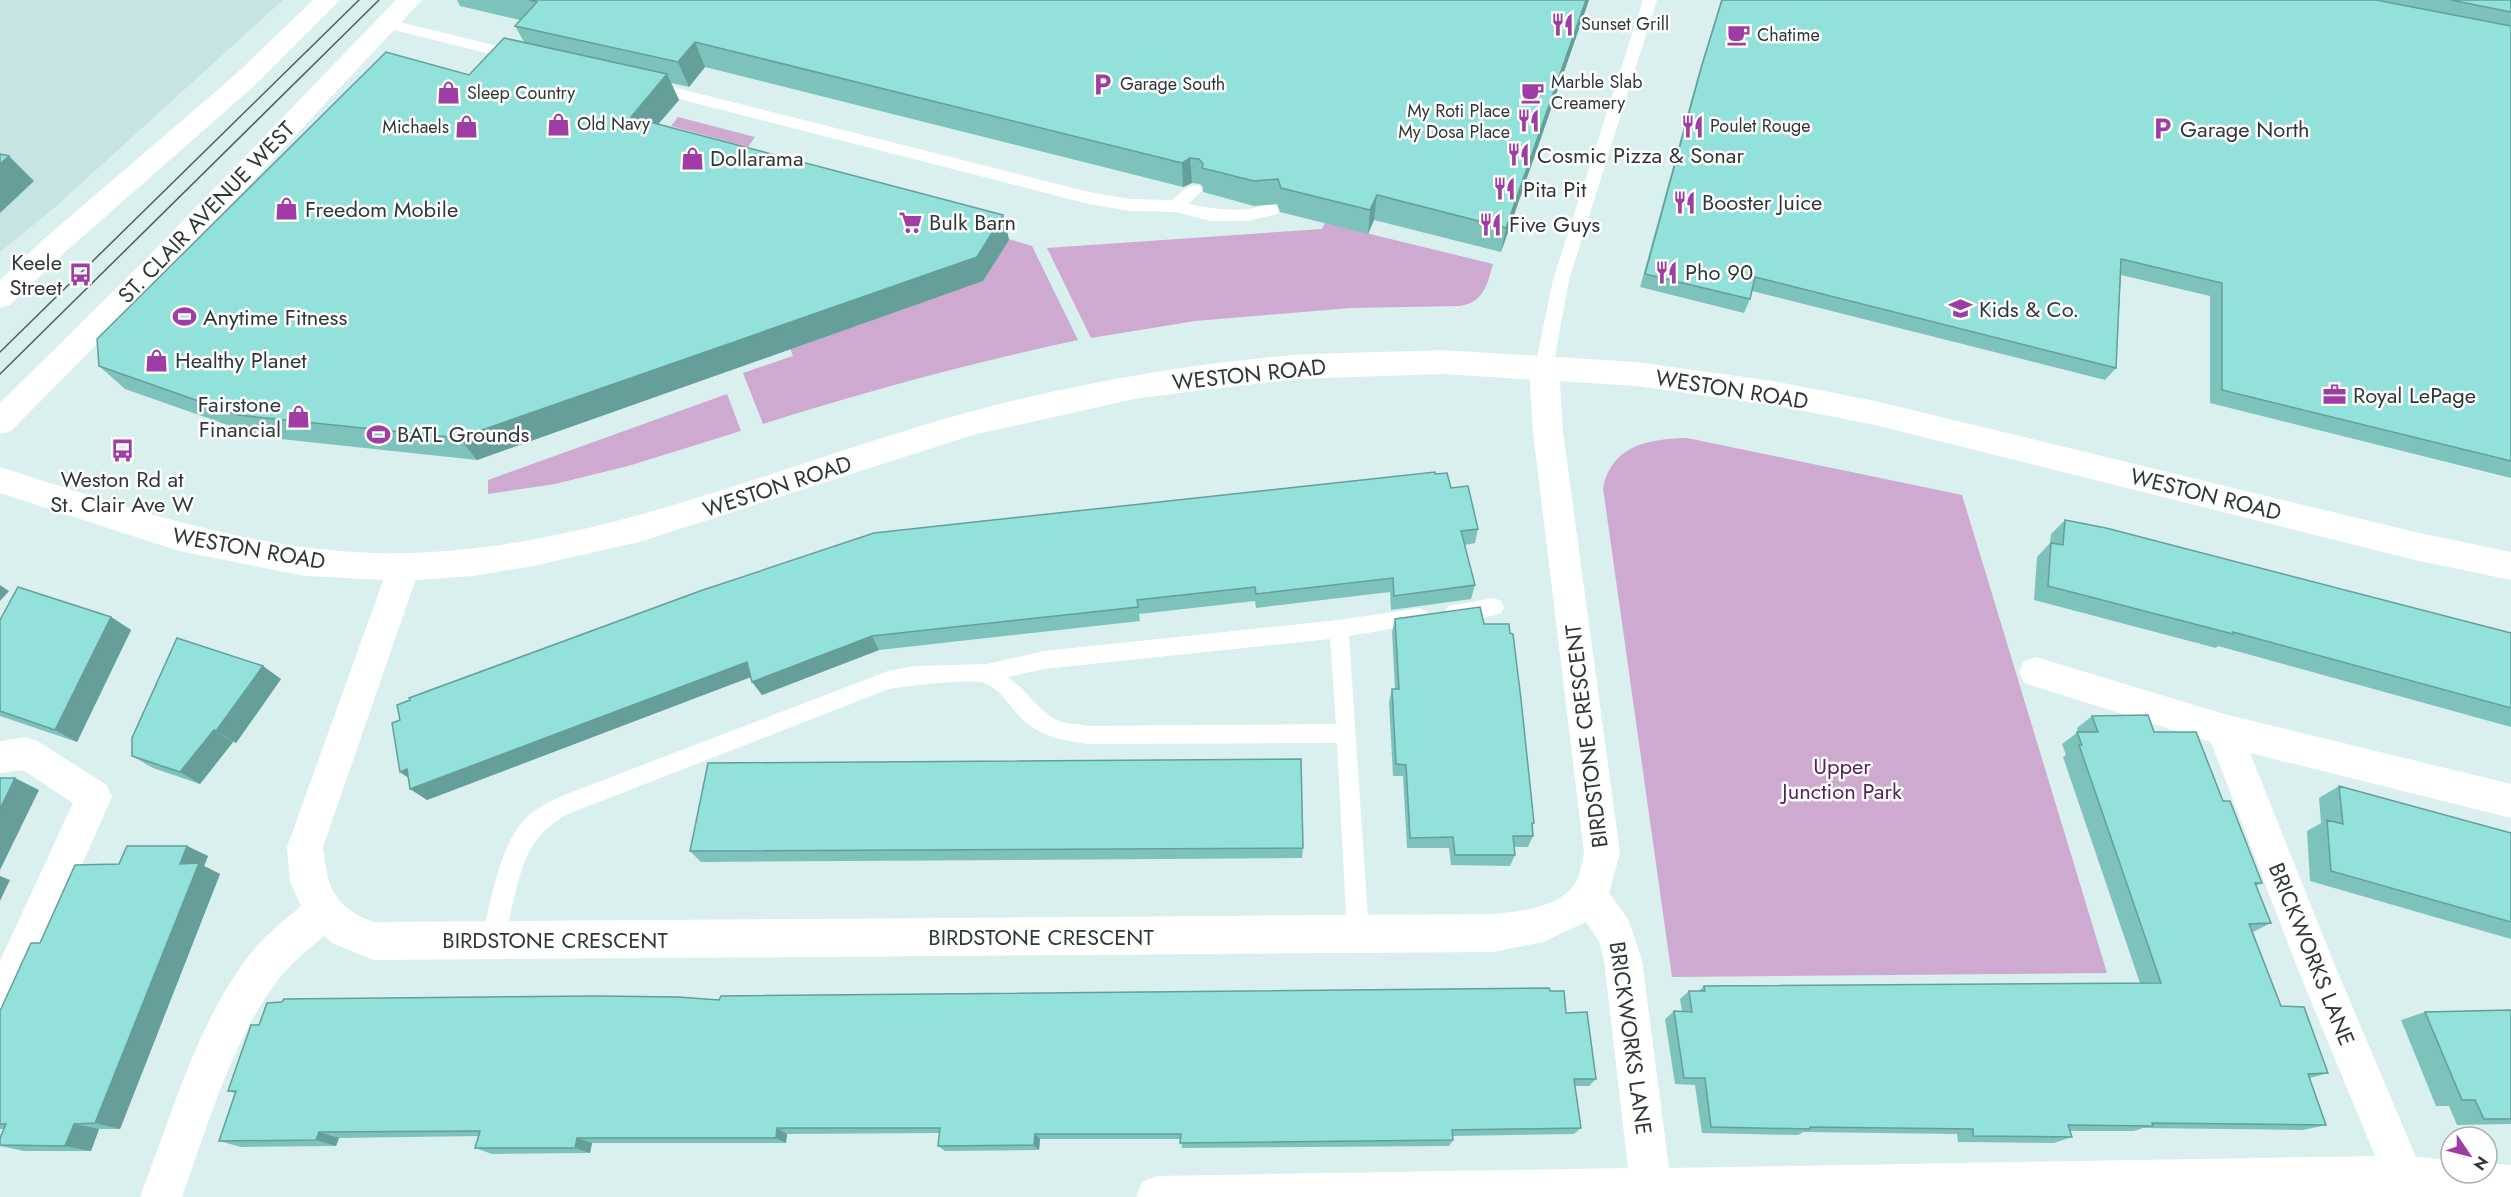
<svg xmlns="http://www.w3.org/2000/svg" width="2511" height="1197" font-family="Jost,sans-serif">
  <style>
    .built { fill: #c6e5e2 }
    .green { fill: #ceaad0 }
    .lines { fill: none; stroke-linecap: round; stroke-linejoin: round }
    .lane { fill: #fff; fill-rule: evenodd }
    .street { fill: #fff; fill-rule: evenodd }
    .secondary { fill: #fff; fill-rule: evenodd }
    .tram { stroke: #515d5c; stroke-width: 1.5 }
    .wall { fill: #7ec2bc }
    .shaded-wall { fill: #669e99 }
    .building { fill: #92e1db; stroke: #669e99; stroke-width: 1.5 }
    .labels { text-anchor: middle; stroke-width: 5; stroke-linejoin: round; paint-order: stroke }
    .far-poi-label { font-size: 18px; fill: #2f3837; stroke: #fff; text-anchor: start }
    .poi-label { font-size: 22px; fill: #2f3837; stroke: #fff; text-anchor: start }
    .street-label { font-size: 22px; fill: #2f3837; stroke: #fff }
    .park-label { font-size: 22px; fill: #57235a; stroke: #fff }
  </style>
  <rect width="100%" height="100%" fill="#d9f0ee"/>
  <path class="built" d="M 0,0 L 283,0 L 53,209 L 0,252 Z"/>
  <path class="green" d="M 678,117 L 755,137 L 748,147 L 671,126 Z
    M 1325,223 L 1493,264 C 1487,285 1484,302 1460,306 L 1351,308 L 1195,321 L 1091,338 L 1047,248 L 1322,229 Z
    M 1009,239 L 1032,246 L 1078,340 C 971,363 867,391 763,424 L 743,373 L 793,356 L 790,348 L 983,281 Z
    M 727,394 L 741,431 L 628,466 L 555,484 L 488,494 L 488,480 Z
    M 1687,438 L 1962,495 L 2107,973 L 1672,977 L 1603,488 C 1612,445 1648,439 1687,438 Z"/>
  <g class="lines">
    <path class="lane" d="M 1643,0 L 1657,0 L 1569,280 L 1553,367 L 1550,372 L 1544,374 L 1538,372 L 1535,367 L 1553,280 Z
      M 387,19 L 518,51 L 526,56 L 518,61 L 382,27 L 380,24 Z
      M 649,81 L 1089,192 L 1130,199 L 1172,200 C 1181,193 1188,182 1200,186 L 1202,190 L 1189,204 C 1208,208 1228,211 1248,209 C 1258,208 1267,203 1277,206 L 1279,210 L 1277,214 L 1247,221 L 1211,221 L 1176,212 L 1130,211 L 1089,204 L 644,90 L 641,86 L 644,82 Z
      M 1494,598 L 1501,601 L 1504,607 L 1501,613 C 1487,618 1462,623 1448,618 L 1445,612 L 1448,606 Z
      M 1420,608 L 1427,611 L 1430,617 L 1427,623 L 1349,636 L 1369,934 L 1366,942 L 1358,945 L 1350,942 L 1347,934 L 1337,743 L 1088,744 C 1066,741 1046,738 1028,724 C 1012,712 1004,691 985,683 C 973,678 904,686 889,689 L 568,814 C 512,843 521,897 500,948 L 492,951 L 484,948 L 481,940 C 491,903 499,844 527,817 C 538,807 551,801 564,795 L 888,671 L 913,666 L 987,664 L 1044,651 L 1338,620 ZM 1330,639 L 1336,724 L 1088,726 C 1079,724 1068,724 1059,721 C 1038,712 1027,690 1008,677 L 1044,669 Z"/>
    <path class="street" d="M 1544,355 L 1555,359 L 1559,367 L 1563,432 L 1620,853 L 1609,893 L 1628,919 L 1642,960 L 1669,1168 L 2375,1156 L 2297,967 L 2211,742 L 2024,683 L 2019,672 L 2024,661 L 2036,657 L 2224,714 L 2511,784 L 2511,818 L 2250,753 L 2333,961 L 2416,1157 L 2451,1160 L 2451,1173 L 2487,1173 L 2487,1163 L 2511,1165 L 2511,1197 L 1136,1197 L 1142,1182 L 1157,1176 L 1628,1168 L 1604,960 L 1599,941 L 1586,922 L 1543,942 L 1493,952 L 373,960 L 332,943 L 324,936 C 308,950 291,963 278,980 C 230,1044 209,1123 182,1197 L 140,1197 C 172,1115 196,1023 251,953 C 265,935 284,921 301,906 L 290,882 L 287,847 L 388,567 L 392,557 L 404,553 L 416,557 L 420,567 L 323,847 C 327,886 333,907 373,922 L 1493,914 C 1521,911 1562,908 1577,880 C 1581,872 1582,862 1584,853 L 1533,432 L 1529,367 L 1533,359 Z
      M 27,737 L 39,742 L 107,785 L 112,797 L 14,1018 L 0,1023 L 0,961 L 73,803 L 23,770 L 0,773 L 0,741 Z"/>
    <path class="secondary" d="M 313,0 L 340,0 L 254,86 L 64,253 L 10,305 L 0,308 L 0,280 L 44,239 L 236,74 Z
      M 396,0 L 422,0 L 166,274 L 11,431 L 0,434 L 0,403 L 146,259 Z
      M 1443,350 L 1636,362 L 1773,381 L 1875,401 L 2415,532 L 2511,552 L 2511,580 L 2415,560 L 1875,425 L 1773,405 L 1636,386 L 1443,374 L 1295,379 L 1139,398 L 973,435 L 639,542 L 533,566 L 473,576 L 404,581 L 305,576 L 179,551 L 0,493 L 0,467 C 133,509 264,556 405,553 C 601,549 787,461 973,411 C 1077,383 1187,364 1294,355 C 1344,352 1394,352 1443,350 Z"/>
    <path class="tram" d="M 0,352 L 359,0
      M 0,374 L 379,0"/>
  </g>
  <path class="wall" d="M 457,0 L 1589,0 L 1501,252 L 1374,220 L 1368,234 L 1280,212 L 1277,204 L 1254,206 L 1203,192 L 1203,187 L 1200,184 L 1192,183 L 1183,187 L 705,67 L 689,87 L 671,83 L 679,100 L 658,124 L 1003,215 L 1009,240 L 983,281 L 477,460 L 262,437 L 125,389 L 99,366 L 469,75 L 524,42 L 515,26 L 520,20 L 460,6 Z
    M 1721,0 L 2511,0 L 2511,478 L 2210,403 L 2210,296 L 2121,275 L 2116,368 L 2105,380 L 1752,291 L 1750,299 L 1744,313 L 1640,287 L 1697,79 Z
    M 1435,474 L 1451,488 L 1478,529 L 1475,543 L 1465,545 L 1475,585 L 1471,599 L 1391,610 L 1390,592 L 1256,608 L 1255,601 L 1139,614 L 1140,621 L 879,650 L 762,695 L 751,677 L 427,800 L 409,778 L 400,772 Z
    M 2065,520 L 2511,633 L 2511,727 L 2218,646 L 2216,648 L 2034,600 L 2037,557 L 2050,543 L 2051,534 Z
    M 111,617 L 131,630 L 77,742 L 0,716 L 0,620 Z
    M 1395,619 L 1484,624 L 1510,633 L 1534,823 L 1532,827 L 1533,836 L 1528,847 L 1514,847 L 1515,855 L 1510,866 L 1451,865 L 1449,848 L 1407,848 L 1403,776 L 1393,776 L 1389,702 L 1392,689 L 1395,689 L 1392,632 Z
    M 281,679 L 236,743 L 233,742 L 200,784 L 153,768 L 132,756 Z
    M 2092,716 L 2154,732 L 2223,801 L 2262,883 L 2256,886 L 2271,923 L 2253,932 L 2281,1006 L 2328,1073 L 2310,1078 L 2326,1125 L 2303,1130 L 2143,1128 L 2134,1131 L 2070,1131 L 2072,1137 L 2054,1143 L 1958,1142 L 1957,1134 L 1803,1132 L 1798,1135 L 1702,1133 L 1695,1085 L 1675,1084 L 1665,1019 L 1674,1011 L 1682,1011 L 1680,999 L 1689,991 L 1699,991 L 1704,986 L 2140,983 L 2063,757 L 2066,755 L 2062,744 L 2078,732 L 2077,728 Z
    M 2339,786 L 2511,833 L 2511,939 L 2310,881 L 2307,831 L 2321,823 L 2319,798 Z
    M 187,846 L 208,856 L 204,866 L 220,874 L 120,1129 L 99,1129 L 91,1151 L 24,1151 L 0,1146 L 0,1138 L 4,1129 L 0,1129 L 0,1011 L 40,943 Z
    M 1303,848 L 1302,858 L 701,862 L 690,851 Z
    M 1550,991 L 1566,1013 L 1596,1079 L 1589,1086 L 1575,1086 L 1581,1128 L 1574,1134 L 1452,1136 L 1453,1140 L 1449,1146 L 1182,1148 L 1181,1139 L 1040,1139 L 1039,1150 L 945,1151 L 938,1146 L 939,1133 L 787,1134 L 786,1143 L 592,1143 L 590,1153 L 492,1154 L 475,1148 L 479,1136 L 339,1138 L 336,1146 L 241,1147 L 219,1141 L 235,1093 L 228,1091 L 719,1000 Z
    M 2511,1010 L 2511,1124 L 2457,1125 L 2449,1106 L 2436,1106 L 2401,1020 L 2425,1012 Z"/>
  <path class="shaded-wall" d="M 1586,0 L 1589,0 L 1501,252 L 1506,228 Z
    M 695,42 L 705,67 L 689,87 L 678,62 Z
    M 667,74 L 679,100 L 643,142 L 631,117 Z
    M 9,156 L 34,181 L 0,213 L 0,164 Z
    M 1190,158 L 1192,183 L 1183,187 L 1182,163 Z
    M 1377,195 L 1374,220 L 1368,234 L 1370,210 Z
    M 1003,215 L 1009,240 L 983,281 L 477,460 L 459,438 Z
    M 0,585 L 9,591 L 0,601 Z
    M 111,617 L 131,630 L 77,742 L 55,730 Z
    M 872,636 L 879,650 L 762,695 L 752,682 Z
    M 747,662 L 756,675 L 427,800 L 410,789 Z
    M 263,666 L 281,679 L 236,743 L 216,731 Z
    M 214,730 L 233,742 L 200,784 L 180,772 Z
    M 407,769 L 416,783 L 400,772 Z
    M 15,778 L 39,790 L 0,870 L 0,809 Z
    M 187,846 L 208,856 L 204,866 L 220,874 L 120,1129 L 95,1123 L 180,864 Z
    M 0,876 L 10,880 L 0,901 Z
    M 74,1124 L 99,1129 L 91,1151 L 65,1146 Z
    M 777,1128 L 787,1134 L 786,1143 L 776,1138 Z
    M 319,1132 L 339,1138 L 336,1146 L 316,1140 Z
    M 1035,1134 L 1040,1139 L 1039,1150 L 1034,1145 Z
    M 577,1138 L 592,1143 L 590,1153 L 575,1148 Z"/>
  <path class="building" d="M 529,0 L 1586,0 L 1506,228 L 1377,195 L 1370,210 L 1281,188 L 1278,179 L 1254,181 L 1202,168 L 1203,164 L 1199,159 L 1190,158 L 1182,163 L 695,42 L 678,62 L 515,26 L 537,2 Z
    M 1722,0 L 2376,0 L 2511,26 L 2511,461 L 2222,390 L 2222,283 L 2121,259 L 2116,368 L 1755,277 L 1750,299 L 1645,274 L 1702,65 Z
    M 2451,0 L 2511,0 L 2511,12 Z
    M 504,38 L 667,74 L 631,117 L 1003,215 L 977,257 L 459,438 L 238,415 L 99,366 L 97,339 L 386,52 L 469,75 Z
    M 0,154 L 9,156 L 0,164 Z
    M 1435,472 L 1435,474 L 1447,473 L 1451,488 L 1468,486 L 1478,529 L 1461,531 L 1475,585 L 1394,596 L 1393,578 L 1256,594 L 1255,587 L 1137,600 L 1138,607 L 872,636 L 752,682 L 747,662 L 410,789 L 407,769 L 400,772 L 392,723 L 400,720 L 397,705 L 410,700 L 409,698 L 700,591 L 874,533 Z
    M 2065,520 L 2106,528 L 2511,633 L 2511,708 L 2233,632 L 2233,634 L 2048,586 L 2051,543 L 2063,545 Z
    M 18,587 L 111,617 L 55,730 L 0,711 L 0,620 Z
    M 1480,607 L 1484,624 L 1509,624 L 1510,633 L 1513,634 L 1521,699 L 1534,823 L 1532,823 L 1533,836 L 1513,836 L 1515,855 L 1455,855 L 1453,837 L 1410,838 L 1406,765 L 1396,764 L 1392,689 L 1399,689 L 1395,619 Z
    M 177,638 L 263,666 L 216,731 L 214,730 L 180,772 L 132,756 L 132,738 Z
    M 2148,715 L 2154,732 L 2196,732 L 2223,801 L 2230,801 L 2262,883 L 2255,883 L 2271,923 L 2249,924 L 2281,1006 L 2304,1007 L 2328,1073 L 2308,1074 L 2326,1125 L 2152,1123 L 2153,1126 L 2068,1125 L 2072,1137 L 1973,1136 L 1973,1129 L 1810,1127 L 1810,1129 L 1711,1127 L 1705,1078 L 1684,1078 L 1674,1011 L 1692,1012 L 1689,991 L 1705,991 L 1704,986 L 2161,983 L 2079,745 L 2082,745 L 2077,732 L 2098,732 L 2092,716 Z
    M 1301,759 L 1303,848 L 690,851 L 708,763 Z
    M 0,778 L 15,778 L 0,809 Z
    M 2339,786 L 2511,833 L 2511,922 L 2331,871 L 2327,820 L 2343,824 Z
    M 127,846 L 187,846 L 180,864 L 199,863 L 95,1123 L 74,1124 L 65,1146 L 0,1145 L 0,1138 L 6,1124 L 0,1124 L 0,1011 L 31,943 L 40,943 L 75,865 L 119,864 Z
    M 1549,988 L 1550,991 L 1564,991 L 1566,1013 L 1587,1012 L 1596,1079 L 1574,1079 L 1581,1128 L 1452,1130 L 1453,1140 L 1180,1143 L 1181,1134 L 1035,1134 L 1034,1145 L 938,1146 L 940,1128 L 777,1128 L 776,1138 L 577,1138 L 575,1148 L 475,1148 L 480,1131 L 319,1132 L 316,1140 L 219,1141 L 236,1091 L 228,1091 L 251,1025 L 259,1025 L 267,1003 L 282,1002 L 284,999 L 596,996 L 678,997 L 719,1000 L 721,996 Z
    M 2511,1010 L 2511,1119 L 2484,1119 L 2475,1100 L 2462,1100 L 2425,1012 Z"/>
  <defs>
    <symbol id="restaurant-bare" viewBox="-9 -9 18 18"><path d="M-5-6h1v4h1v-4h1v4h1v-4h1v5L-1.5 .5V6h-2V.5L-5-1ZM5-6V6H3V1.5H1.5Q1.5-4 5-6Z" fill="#9e3da5" stroke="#fff" stroke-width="2.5" paint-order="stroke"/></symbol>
    <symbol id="cafe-bare" viewBox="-9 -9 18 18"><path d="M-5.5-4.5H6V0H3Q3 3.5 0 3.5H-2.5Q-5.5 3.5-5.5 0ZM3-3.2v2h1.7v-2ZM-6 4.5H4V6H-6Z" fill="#9e3da5" stroke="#fff" stroke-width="2.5" paint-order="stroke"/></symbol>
    <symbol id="parking-bare" viewBox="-9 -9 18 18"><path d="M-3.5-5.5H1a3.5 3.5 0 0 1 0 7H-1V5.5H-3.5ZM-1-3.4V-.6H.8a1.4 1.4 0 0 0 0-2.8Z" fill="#9e3da5" stroke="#fff" stroke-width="2.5" paint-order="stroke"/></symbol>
    <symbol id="shop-bare" viewBox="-9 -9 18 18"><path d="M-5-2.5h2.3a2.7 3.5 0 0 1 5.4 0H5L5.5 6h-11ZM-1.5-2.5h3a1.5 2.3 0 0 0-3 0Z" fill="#9e3da5" stroke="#fff" stroke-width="2.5" paint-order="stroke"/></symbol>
    <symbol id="supermarket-bare" viewBox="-9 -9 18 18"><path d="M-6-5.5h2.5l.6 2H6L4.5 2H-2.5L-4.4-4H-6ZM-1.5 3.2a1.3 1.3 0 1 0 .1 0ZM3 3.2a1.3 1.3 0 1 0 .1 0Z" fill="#9e3da5" stroke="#fff" stroke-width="2.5" paint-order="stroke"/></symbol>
    <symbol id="bus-bare" viewBox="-9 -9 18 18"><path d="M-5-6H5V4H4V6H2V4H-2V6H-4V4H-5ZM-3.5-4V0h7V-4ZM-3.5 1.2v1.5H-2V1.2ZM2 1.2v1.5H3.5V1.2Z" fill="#9e3da5" stroke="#fff" stroke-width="2.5" paint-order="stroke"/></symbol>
    <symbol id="school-bare" viewBox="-9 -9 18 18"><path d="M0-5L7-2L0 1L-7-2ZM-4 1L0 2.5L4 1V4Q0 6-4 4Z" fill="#9e3da5" stroke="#fff" stroke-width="2.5" paint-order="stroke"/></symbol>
    <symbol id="stadium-bare" viewBox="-9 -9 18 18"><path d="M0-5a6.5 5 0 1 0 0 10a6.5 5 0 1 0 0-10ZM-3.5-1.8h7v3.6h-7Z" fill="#9e3da5" stroke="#fff" stroke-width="2.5" paint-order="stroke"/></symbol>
    <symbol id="office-bare" viewBox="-9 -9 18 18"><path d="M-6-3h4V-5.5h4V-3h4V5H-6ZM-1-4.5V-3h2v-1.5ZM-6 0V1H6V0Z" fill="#9e3da5" stroke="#fff" stroke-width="2.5" paint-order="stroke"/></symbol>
  </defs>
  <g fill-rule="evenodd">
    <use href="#restaurant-bare" x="1546" y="8" width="33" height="33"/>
    <use href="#cafe-bare" x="1722" y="18" width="33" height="33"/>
    <use href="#parking-bare" x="1086" y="68" width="33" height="33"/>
    <use href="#cafe-bare" x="1516" y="76" width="33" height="33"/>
    <use href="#shop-bare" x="432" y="76" width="33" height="33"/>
    <use href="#restaurant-bare" x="1512" y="104" width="33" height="33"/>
    <use href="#shop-bare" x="542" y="108" width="33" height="33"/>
    <use href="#restaurant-bare" x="1676" y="110" width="33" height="33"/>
    <use href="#shop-bare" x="450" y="110" width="33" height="33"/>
    <use href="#parking-bare" x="2146" y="112" width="33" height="33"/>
    <use href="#restaurant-bare" x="1502" y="138" width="33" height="33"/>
    <use href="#shop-bare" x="676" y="142" width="33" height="33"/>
    <use href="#restaurant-bare" x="1488" y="172" width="33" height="33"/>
    <use href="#restaurant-bare" x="1668" y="186" width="33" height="33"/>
    <use href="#shop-bare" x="270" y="192" width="33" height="33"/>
    <use href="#supermarket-bare" x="894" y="206" width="33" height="33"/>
    <use href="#restaurant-bare" x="1474" y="208" width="33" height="33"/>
    <use href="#restaurant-bare" x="1650" y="256" width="33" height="33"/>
    <use href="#bus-bare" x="64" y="258" width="33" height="33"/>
    <use href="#school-bare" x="1944" y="292" width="33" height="33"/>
    <use href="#stadium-bare" x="168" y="300" width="33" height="33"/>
    <use href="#shop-bare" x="140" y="344" width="33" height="33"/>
    <use href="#office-bare" x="2318" y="378" width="33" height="33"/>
    <use href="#shop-bare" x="282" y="400" width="33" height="33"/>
    <use href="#stadium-bare" x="362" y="418" width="33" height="33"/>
    <use href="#bus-bare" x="106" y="434" width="33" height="33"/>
  </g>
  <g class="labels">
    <g class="far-poi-label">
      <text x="1581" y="30">Sunset Grill</text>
      <text x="1757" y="41">Chatime</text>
      <text x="1551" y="88">Marble Slab<tspan x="1551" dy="21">Creamery</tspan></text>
      <text x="1120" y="90">Garage South</text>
      <text x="467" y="99">Sleep Country</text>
      <text x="1510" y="117" text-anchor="end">My Roti Place<tspan x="1510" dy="21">My Dosa Place</tspan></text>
      <text x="577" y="130">Old Navy</text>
      <text x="1710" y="132">Poulet Rouge</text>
      <text x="449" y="133" text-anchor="end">Michaels</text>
    </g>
    <g class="poi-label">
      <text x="2180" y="137">Garage North</text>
      <text x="1537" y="163">Cosmic Pizza &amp; Sonar</text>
      <text x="710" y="166">Dollarama</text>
      <text x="1523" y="197">Pita Pit</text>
      <text x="1702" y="210">Booster Juice</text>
      <text x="305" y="217">Freedom Mobile</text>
      <text x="929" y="230">Bulk Barn</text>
      <text x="1509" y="232">Five Guys</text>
      <text x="62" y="270" text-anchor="end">Keele<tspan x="62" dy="25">Street</tspan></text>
      <text x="1685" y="280">Pho 90</text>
      <text x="1979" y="317">Kids &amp; Co.</text>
      <text x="203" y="325">Anytime Fitness</text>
      <text x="175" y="368">Healthy Planet</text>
      <text x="2353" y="403">Royal LePage</text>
      <text x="281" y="412" text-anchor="end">Fairstone<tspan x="281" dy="25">Financial</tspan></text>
      <text x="397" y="442">BATL Grounds</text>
      <text x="122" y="487" text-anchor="middle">Weston Rd at<tspan x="122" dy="25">St. Clair Ave W</tspan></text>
    </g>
    <g class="street-label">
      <text transform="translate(206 212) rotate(-46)" y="8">ST. CLAIR AVENUE WEST</text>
      <text transform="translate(1249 374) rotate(-6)" y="8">WESTON ROAD</text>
      <text transform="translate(1732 389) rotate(9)" y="8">WESTON ROAD</text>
      <text transform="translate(777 486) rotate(-18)" y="8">WESTON ROAD</text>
      <text transform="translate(2206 494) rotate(14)" y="8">WESTON ROAD</text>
      <text transform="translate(249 548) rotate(10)" y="8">WESTON ROAD</text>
      <text transform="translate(1586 736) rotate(-97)" y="8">BIRDSTONE CRESCENT</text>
      <text x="1041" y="945">BIRDSTONE CRESCENT</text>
      <text x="555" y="948">BIRDSTONE CRESCENT</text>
      <text transform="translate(2312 954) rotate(68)" y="8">BRICKWORKS LANE</text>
      <text transform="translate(1631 1038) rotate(82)" y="8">BRICKWORKS LANE</text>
    </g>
    <g class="park-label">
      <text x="1842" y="774">Upper<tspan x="1842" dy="25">Junction Park</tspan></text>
    </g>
  </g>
  <g transform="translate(2469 1155) rotate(125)"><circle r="28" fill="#ffffff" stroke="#acafaf" stroke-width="1.5"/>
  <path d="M0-4.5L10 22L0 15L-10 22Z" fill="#9e3da5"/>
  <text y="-9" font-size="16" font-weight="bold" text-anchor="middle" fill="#2f3837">N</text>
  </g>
</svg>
